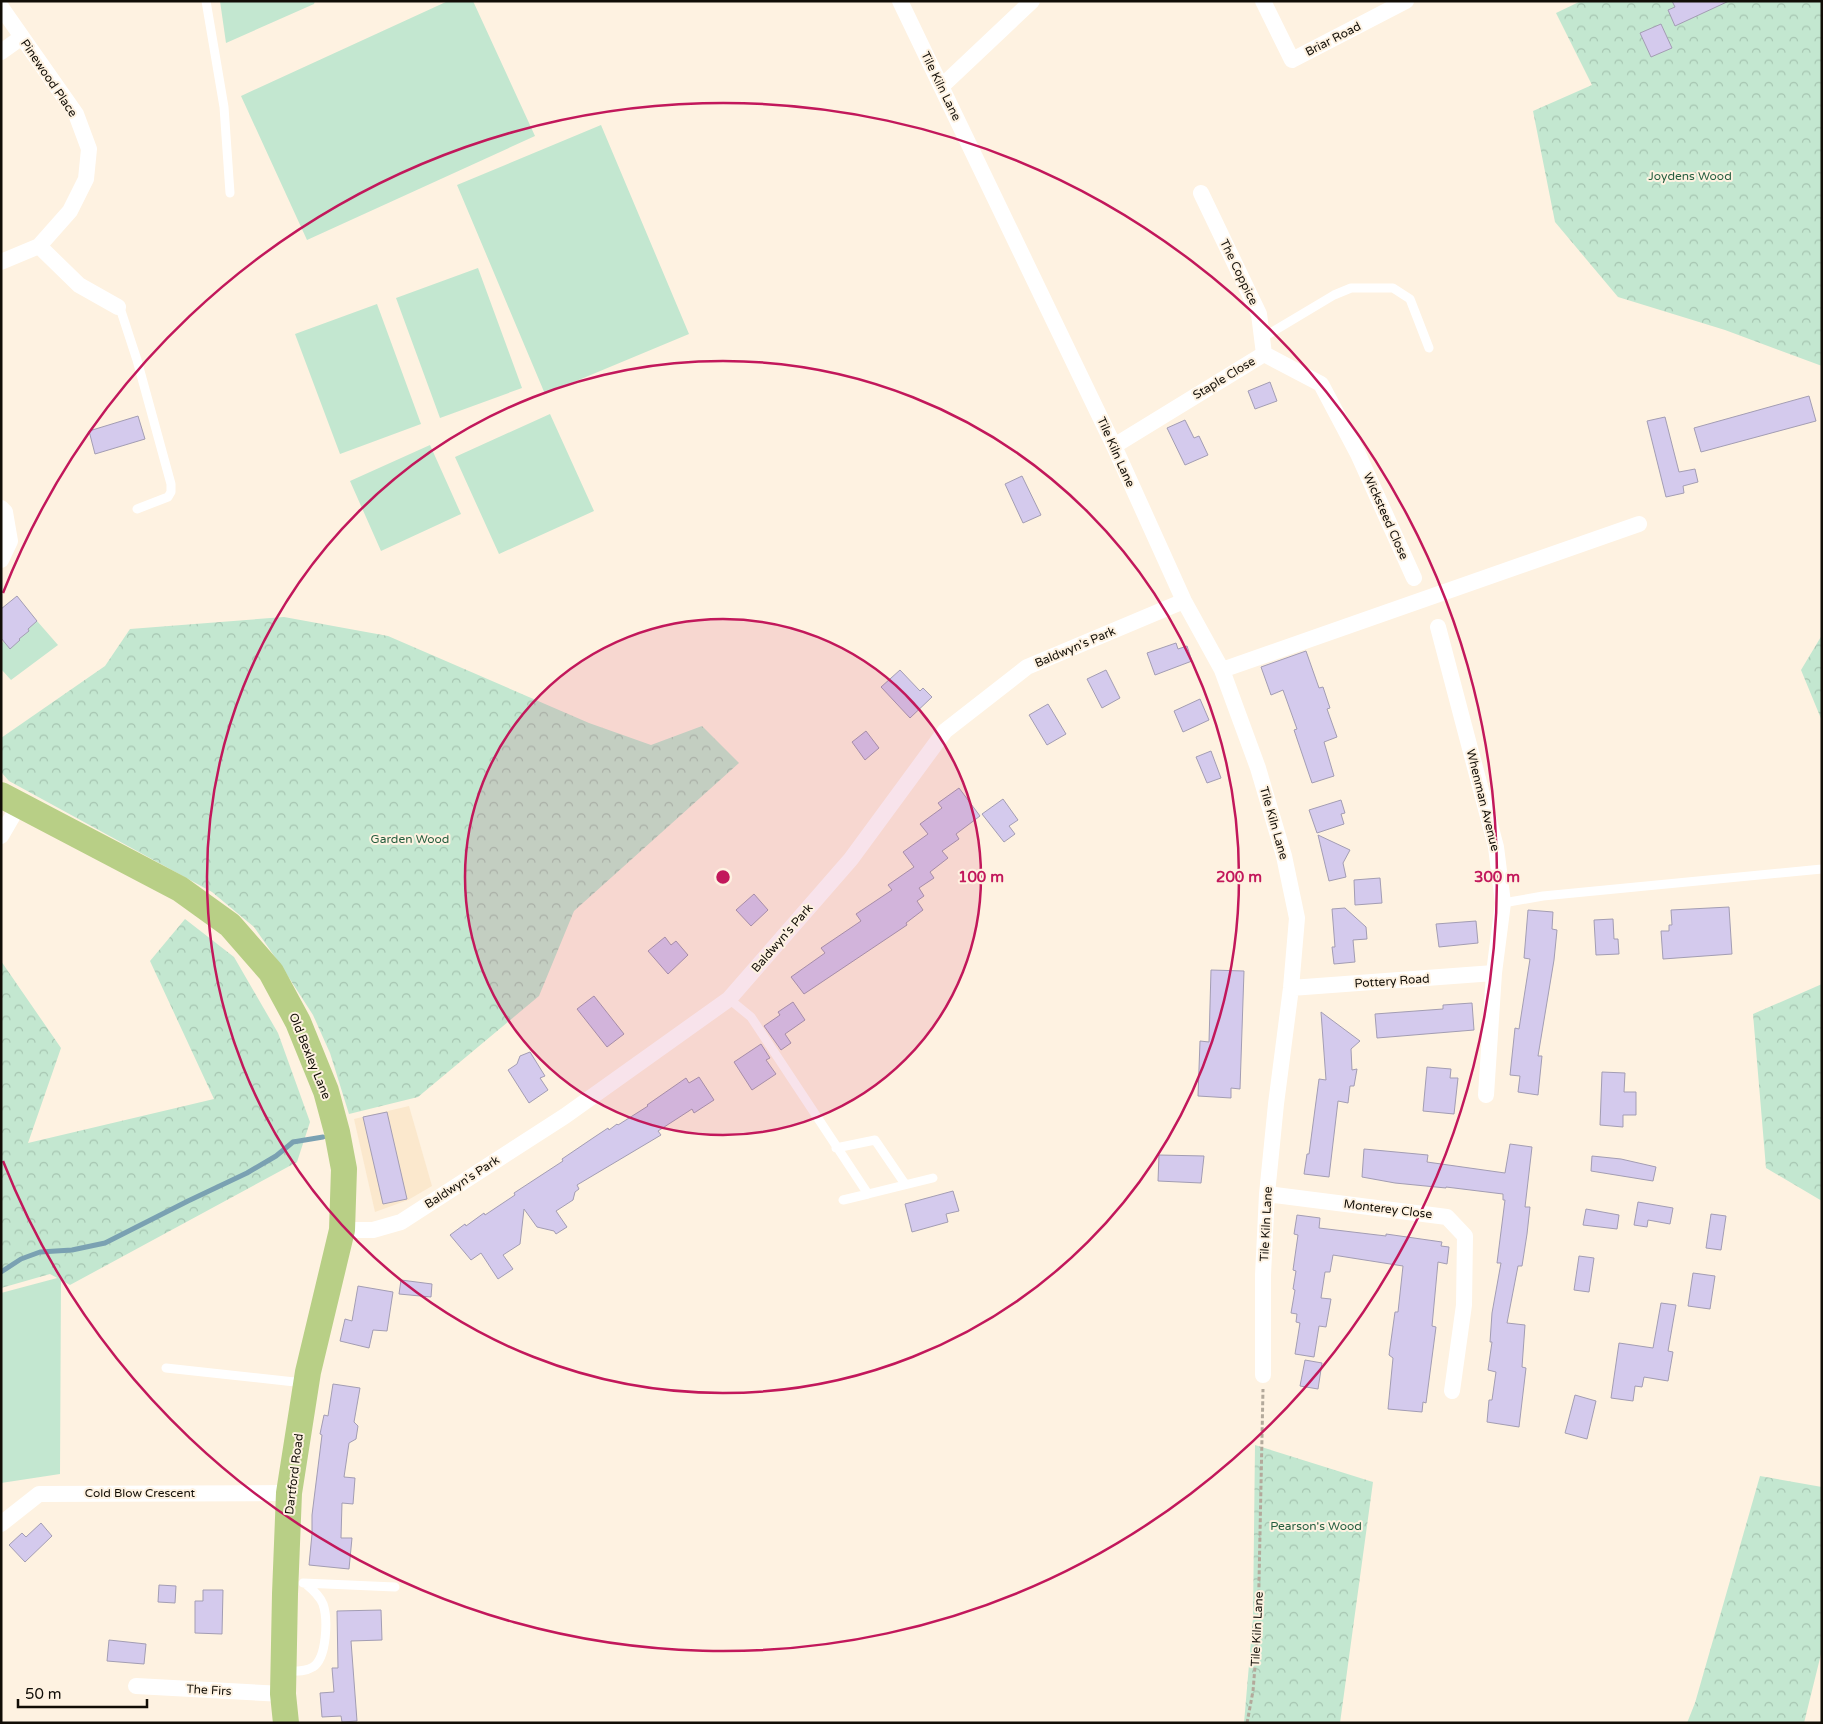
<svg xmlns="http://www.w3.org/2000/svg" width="1823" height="1724" font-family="'Varela Round',sans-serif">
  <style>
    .built { fill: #fbe8cd }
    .green { fill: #c3e7d0 }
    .forest { fill: url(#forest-crowns) }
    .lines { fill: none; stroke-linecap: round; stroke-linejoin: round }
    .stream { stroke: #7aa1b2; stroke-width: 5 }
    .building { fill: #d4caed; stroke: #a39db3 }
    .path { stroke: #b3a99b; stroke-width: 3; stroke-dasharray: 4 2.5; stroke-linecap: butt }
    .lane { stroke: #fff; stroke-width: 9 }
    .street { stroke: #fff; stroke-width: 16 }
    .primary { stroke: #b8cf86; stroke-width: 26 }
    .ring { fill: none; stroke: #c2185b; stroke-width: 2.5 }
    .labels { text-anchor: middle; stroke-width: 4; stroke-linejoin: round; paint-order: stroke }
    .street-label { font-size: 12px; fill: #110d06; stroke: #fef2e1 }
    .park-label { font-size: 12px; fill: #245d3e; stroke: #fef2e1 }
    .centre { fill: #c2185b; stroke: #fef2e1; stroke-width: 2.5 }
    .ring-label { font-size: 15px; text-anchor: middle; font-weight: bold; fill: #c2185b; stroke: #fef2e1; stroke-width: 4; stroke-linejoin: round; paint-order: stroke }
  </style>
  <defs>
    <pattern id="forest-crowns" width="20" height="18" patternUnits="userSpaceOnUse" patternTransform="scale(1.25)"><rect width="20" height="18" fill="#c3e7d0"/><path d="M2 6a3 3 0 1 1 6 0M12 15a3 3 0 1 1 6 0" fill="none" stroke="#a6c5b1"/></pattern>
  </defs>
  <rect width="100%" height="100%" fill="#fef2e1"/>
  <path class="built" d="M 409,1106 L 432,1186 L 408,1200 L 375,1212 L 354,1119 Z"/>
  <path class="green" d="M 220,1 L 315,1 L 314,4 L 226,43 Z
    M 448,1 L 473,1 L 535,136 L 307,240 L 241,96 Z
    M 601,125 L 689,334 L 545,394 L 457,185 Z
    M 478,268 L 522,388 L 440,418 L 396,298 Z
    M 377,304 L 421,424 L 340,454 L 295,334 Z
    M 550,414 L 594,511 L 499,554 L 455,457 Z
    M 430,445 L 461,514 L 381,551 L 350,481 Z
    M 37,621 L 58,645 L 11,680 L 1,669 L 1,644 L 4,641 L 10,648 L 20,640 L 17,637 L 23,636 L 26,633 L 27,629 Z
    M 61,1277 L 60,1474 L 1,1483 L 1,1293 Z"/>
  <path class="forest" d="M 1581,1 L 1822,1 L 1822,366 L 1725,330 L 1618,297 L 1555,222 L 1533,111 L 1592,85 L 1556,13 Z
    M 284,617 L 388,636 L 589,723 L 651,745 L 702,726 L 739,763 L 574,911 L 539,996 L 418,1097 L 349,1114 L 330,1053 L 313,1015 L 282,967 L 254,927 L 212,892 L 9,781 L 1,772 L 1,738 L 105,666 L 130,629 Z
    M 1822,635 L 1822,721 L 1801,670 Z
    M 185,919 L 234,957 L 278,1033 L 310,1122 L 297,1162 L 70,1285 L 50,1274 L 1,1288 L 1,961 L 61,1048 L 28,1143 L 214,1099 L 150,961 Z
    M 1822,984 L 1822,1201 L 1766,1168 L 1753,1014 Z
    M 1255,1445 L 1373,1482 L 1340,1723 L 1244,1723 L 1253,1618 Z
    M 1760,1476 L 1822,1487 L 1822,1650 L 1804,1723 L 1687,1723 L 1695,1703 Z"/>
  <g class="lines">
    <path class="stream" d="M 1,1272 L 21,1259 L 40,1252 L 72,1250 L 105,1243 L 188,1201 L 247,1173 L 276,1156 L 293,1142 L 323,1137"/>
  </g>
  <path class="building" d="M 1672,1 L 1729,1 L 1675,26 L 1668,10 L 1675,7 Z
    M 1661,24 L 1672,48 L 1651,57 L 1640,33 Z
    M 1270,382 L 1277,401 L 1255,409 L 1248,391 Z
    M 1809,396 L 1816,421 L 1701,452 L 1694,428 Z
    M 138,416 L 145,439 L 95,454 L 89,431 Z
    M 1665,417 L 1679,472 L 1695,469 L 1698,482 L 1683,486 L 1684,493 L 1666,497 L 1647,421 Z
    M 1185,420 L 1194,438 L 1199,436 L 1208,455 L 1185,465 L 1167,428 Z
    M 1022,476 L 1041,515 L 1023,523 L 1005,484 Z
    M 17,596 L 37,621 L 28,629 L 29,631 L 19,639 L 20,640 L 10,649 L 1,638 L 1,609 Z
    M 1176,643 L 1178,649 L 1187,646 L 1192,661 L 1155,675 L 1147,653 Z
    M 1306,651 L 1319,688 L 1323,687 L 1330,708 L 1327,709 L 1337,737 L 1324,742 L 1334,776 L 1312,783 L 1294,730 L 1297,729 L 1283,690 L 1271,695 L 1261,667 Z
    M 900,670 L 920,691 L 923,688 L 932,697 L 910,718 L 881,687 Z
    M 1106,670 L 1120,698 L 1102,708 L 1087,679 Z
    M 1200,699 L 1209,720 L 1183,732 L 1174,711 Z
    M 1048,704 L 1066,734 L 1047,745 L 1029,715 Z
    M 866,731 L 879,748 L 865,760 L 852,742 Z
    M 1211,751 L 1221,778 L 1207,783 L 1196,757 Z
    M 959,788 L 980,816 L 956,834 L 959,839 L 942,851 L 948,858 L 930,872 L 934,878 L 919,888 L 924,896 L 917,901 L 923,910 L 906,923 L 907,925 L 804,994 L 791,977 L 825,953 L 821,948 L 861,921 L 856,914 L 892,890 L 888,885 L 914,867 L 903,852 L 928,834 L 920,824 L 942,808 L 938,803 Z
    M 1003,799 L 1018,820 L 1009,826 L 1015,834 L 1004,842 L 982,814 Z
    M 1341,800 L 1345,813 L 1341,814 L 1344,824 L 1317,833 L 1309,810 Z
    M 1318,835 L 1350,850 L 1343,863 L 1346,877 L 1329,881 Z
    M 1380,878 L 1382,903 L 1355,905 L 1354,880 Z
    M 754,894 L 768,910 L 751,926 L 736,910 Z
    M 1729,907 L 1732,954 L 1663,959 L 1661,931 L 1669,931 L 1669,925 L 1672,925 L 1671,910 Z
    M 1345,908 L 1366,927 L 1367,939 L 1353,940 L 1355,962 L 1334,964 L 1332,947 L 1335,947 L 1332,909 Z
    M 1528,910 L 1553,912 L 1552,929 L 1557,930 L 1554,960 L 1538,1056 L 1542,1056 L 1538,1095 L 1518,1092 L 1520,1076 L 1510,1075 L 1515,1028 L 1519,1029 L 1530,959 L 1524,958 Z
    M 1613,919 L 1614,939 L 1618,939 L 1619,954 L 1596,955 L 1594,920 Z
    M 1476,921 L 1478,943 L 1439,947 L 1436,924 Z
    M 665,937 L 671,945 L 676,941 L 688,955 L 668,974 L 648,951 Z
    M 1211,970 L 1244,971 L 1240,1089 L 1231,1088 L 1231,1098 L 1198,1096 L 1200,1041 L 1209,1042 Z
    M 594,996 L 624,1034 L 607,1047 L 577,1009 Z
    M 793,1002 L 805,1020 L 785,1034 L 791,1043 L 781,1050 L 764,1026 L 780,1015 L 778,1012 Z
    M 1472,1003 L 1474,1030 L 1377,1038 L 1375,1014 L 1443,1009 L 1443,1005 Z
    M 1321,1012 L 1360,1041 L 1351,1049 L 1352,1070 L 1357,1069 L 1354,1086 L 1350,1086 L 1348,1103 L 1338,1101 L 1329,1177 L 1304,1174 L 1307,1154 L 1309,1154 L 1319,1079 L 1326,1080 Z
    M 761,1044 L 770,1058 L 766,1060 L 776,1074 L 752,1090 L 734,1062 Z
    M 530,1052 L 545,1076 L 540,1078 L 548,1090 L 529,1103 L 508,1070 L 517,1064 L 520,1056 Z
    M 1427,1067 L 1451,1069 L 1450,1078 L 1458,1078 L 1454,1114 L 1423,1111 Z
    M 1602,1072 L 1625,1073 L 1624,1092 L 1636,1092 L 1636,1115 L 1623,1115 L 1623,1127 L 1600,1125 Z
    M 699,1077 L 714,1100 L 694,1113 L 692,1109 L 658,1131 L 661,1135 L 577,1185 L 579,1189 L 575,1192 L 573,1200 L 556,1211 L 567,1227 L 556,1234 L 554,1231 L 537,1227 L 524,1209 L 520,1244 L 503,1255 L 513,1269 L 498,1279 L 481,1253 L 471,1260 L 450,1235 L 465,1224 L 466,1226 L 484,1213 L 485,1215 L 515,1195 L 514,1193 L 563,1161 L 562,1159 L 593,1138 L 608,1128 L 609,1130 L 617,1124 L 618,1125 L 648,1106 L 647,1105 L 686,1078 L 689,1083 Z
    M 387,1112 L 407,1199 L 383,1204 L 363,1117 Z
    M 1510,1144 L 1532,1147 L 1525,1207 L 1530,1207 L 1527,1234 L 1522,1266 L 1518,1266 L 1507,1323 L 1525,1325 L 1522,1367 L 1526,1368 L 1519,1427 L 1487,1422 L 1489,1400 L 1492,1400 L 1496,1372 L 1488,1370 L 1492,1342 L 1490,1342 L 1492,1313 L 1501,1263 L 1497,1263 L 1505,1200 L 1503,1200 L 1503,1194 L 1446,1187 L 1446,1188 L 1395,1183 L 1362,1177 L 1364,1149 L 1428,1155 L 1427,1162 L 1505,1173 Z
    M 1159,1155 L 1204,1156 L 1201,1183 L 1158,1181 Z
    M 1592,1156 L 1621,1159 L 1656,1167 L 1653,1181 L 1591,1171 Z
    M 953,1191 L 959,1211 L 946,1214 L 948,1222 L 912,1232 L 905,1204 Z
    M 1638,1202 L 1673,1208 L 1670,1224 L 1648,1220 L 1647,1227 L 1634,1225 Z
    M 1586,1209 L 1619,1215 L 1617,1229 L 1583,1225 Z
    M 1711,1214 L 1726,1216 L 1721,1250 L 1706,1248 Z
    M 1297,1215 L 1320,1218 L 1319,1228 L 1386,1236 L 1386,1234 L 1442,1242 L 1441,1246 L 1449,1247 L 1447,1264 L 1438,1262 L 1432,1326 L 1436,1327 L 1426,1403 L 1423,1402 L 1422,1412 L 1388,1409 L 1393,1358 L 1389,1355 L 1395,1312 L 1398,1312 L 1403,1266 L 1333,1255 L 1330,1272 L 1325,1272 L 1321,1298 L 1331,1299 L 1326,1327 L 1319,1326 L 1314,1357 L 1295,1354 L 1300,1323 L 1296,1322 L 1297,1314 L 1291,1313 L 1295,1290 L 1293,1289 L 1296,1271 L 1293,1270 L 1298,1235 L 1294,1234 Z
    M 1579,1256 L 1594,1258 L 1589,1292 L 1574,1290 Z
    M 1693,1273 L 1715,1276 L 1710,1309 L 1688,1306 Z
    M 401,1280 L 432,1284 L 431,1297 L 399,1294 Z
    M 358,1286 L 393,1292 L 387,1331 L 373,1330 L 369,1348 L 340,1341 L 345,1319 L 352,1321 Z
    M 1661,1303 L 1676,1305 L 1668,1351 L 1673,1352 L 1668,1381 L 1644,1377 L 1642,1387 L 1635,1386 L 1633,1401 L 1611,1398 L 1619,1343 L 1653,1348 Z
    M 1305,1360 L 1322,1363 L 1318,1389 L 1300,1386 Z
    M 333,1384 L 360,1388 L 354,1422 L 358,1426 L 356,1439 L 349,1443 L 344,1477 L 355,1478 L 353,1504 L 342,1503 L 341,1538 L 352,1538 L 349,1569 L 309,1565 L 312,1534 L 312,1515 L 322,1435 L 320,1434 L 324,1415 L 328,1416 Z
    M 1575,1395 L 1596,1401 L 1587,1439 L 1565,1433 Z
    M 41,1523 L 52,1536 L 25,1562 L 9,1545 L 22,1533 L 26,1537 Z
    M 159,1585 L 176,1586 L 175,1603 L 158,1602 Z
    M 203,1590 L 223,1590 L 222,1634 L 195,1633 L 195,1601 L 203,1601 Z
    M 381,1610 L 382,1640 L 351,1641 L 357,1721 L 342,1722 L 341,1716 L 322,1717 L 320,1693 L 334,1692 L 332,1668 L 338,1668 L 337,1611 Z
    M 109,1640 L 146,1644 L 144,1664 L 107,1661 Z"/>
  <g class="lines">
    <path class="path" d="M 1247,1723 L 1253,1691 L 1258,1630 L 1263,1389"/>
    <path class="lane" d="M 206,1 L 224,107 L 230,193
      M 118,307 L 121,311 L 137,360 L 171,484 L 171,492 L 168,497 L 137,509
      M 1262,338 L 1334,295 L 1351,288 L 1393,288 L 1410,299 L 1429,348
      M 1503,903 L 1543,896 L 1822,869
      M 729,999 L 751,1017 L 868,1194 L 933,1178
      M 836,1148 L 875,1140 L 905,1184
      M 843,1200 L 868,1194
      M 166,1368 L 304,1383
      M 303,1583 L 395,1587
      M 286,1671 C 295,1671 305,1672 313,1667 C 327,1658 328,1619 323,1604 C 320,1596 312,1589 306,1584"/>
    <path class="street" d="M 900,1 L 1114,446 L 1184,601 L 1222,670 L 1258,768 L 1284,856 L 1297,918 L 1291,988 L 1276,1104 L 1267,1194 L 1263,1275 L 1263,1375
      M 1263,1 L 1292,60 L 1406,1
      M 1,7 L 76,114 L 89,149 L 86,179 L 70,211 L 39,246 L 1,262
      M 1,52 L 22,37
      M 942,86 L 1032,1
      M 1201,193 L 1259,314 L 1264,354
      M 39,246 L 79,285 L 118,307
      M 1264,354 L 1321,384 L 1358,454 L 1414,578
      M 1114,446 L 1264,354
      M 1,508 L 5,512 L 10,541 L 1,560
      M 1438,627 L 1496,847 L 1503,903 L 1494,973 L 1486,1095
      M 1222,670 L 1639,524
      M 1,836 L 19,805
      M 1291,988 L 1494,973
      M 1267,1194 L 1447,1217 L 1465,1236 L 1464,1305 L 1452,1391
      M 342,1230 L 373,1230 L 401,1222 L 565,1116 L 729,999 L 851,859 L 945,731 L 1027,667 L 1184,601
      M 1,1524 L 39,1494 L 289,1493
      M 136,1686 L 283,1694"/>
    <path class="primary" d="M 1,795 L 180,889 L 230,925 L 271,972 L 298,1022 L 326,1091 L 337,1132 L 344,1169 L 342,1230 L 308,1372 L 289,1493 L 285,1594 L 283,1694 L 286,1723"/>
  </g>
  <circle cx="723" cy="877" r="258" fill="#c2185b" fill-opacity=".12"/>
  <g class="ring">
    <circle cx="723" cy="877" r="258"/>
    <circle cx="723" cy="877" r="516"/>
    <path d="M3 593A774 774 0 1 1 3 1161"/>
  </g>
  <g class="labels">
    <g class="street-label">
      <text transform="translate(1333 39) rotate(-27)" y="4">Briar Road</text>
      <text transform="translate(49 78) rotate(56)" y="4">Pinewood Place</text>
      <text transform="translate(941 86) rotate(64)" y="4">Tile Kiln Lane</text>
      <text transform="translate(1239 272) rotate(64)" y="4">The Coppice</text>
      <text transform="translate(1224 378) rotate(-31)" y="4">Staple Close</text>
      <text transform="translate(1116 452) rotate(66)" y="4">Tile Kiln Lane</text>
      <text transform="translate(1386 516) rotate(66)" y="4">Wicksteed Close</text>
      <text transform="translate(1075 647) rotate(-23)" y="4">Baldwyn's Park</text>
      <text transform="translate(1483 800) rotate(76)" y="4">Whenman Avenue</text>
      <text transform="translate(1274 823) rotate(74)" y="4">Tile Kiln Lane</text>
      <text transform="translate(782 938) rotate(-49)" y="4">Baldwyn's Park</text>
      <text transform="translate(1392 981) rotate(-4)" y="4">Pottery Road</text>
      <text transform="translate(310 1056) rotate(68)" y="4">Old Bexley Lane</text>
      <text transform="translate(462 1182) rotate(-33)" y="4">Baldwyn's Park</text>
      <text transform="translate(1388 1209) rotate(7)" y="4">Monterey Close</text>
      <text transform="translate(1266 1224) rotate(-87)" y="4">Tile Kiln Lane</text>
      <text transform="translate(294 1474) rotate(-83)" y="4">Dartford Road</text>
      <text x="140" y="1497">Cold Blow Crescent</text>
      <text transform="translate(1257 1629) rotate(-87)" y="4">Tile Kiln Lane</text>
      <text transform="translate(209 1690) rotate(3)" y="4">The Firs</text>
    </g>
    <g class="park-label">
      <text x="1690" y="180">Joydens Wood</text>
      <text x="410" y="843">Garden Wood</text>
      <text x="1316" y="1530">Pearson's Wood</text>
    </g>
  </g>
  <circle cx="723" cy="877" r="8" class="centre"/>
  <g class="ring-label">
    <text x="981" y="882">100 m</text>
    <text x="1239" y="882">200 m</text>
    <text x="1497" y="882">300 m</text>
  </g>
  <rect width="1823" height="1724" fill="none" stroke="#110d06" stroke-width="5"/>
  <path d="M18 1699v8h129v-8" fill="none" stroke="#110d06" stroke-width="2.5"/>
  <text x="25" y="1699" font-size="15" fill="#110d06" stroke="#fef2e1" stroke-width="4" paint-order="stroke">50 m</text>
</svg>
